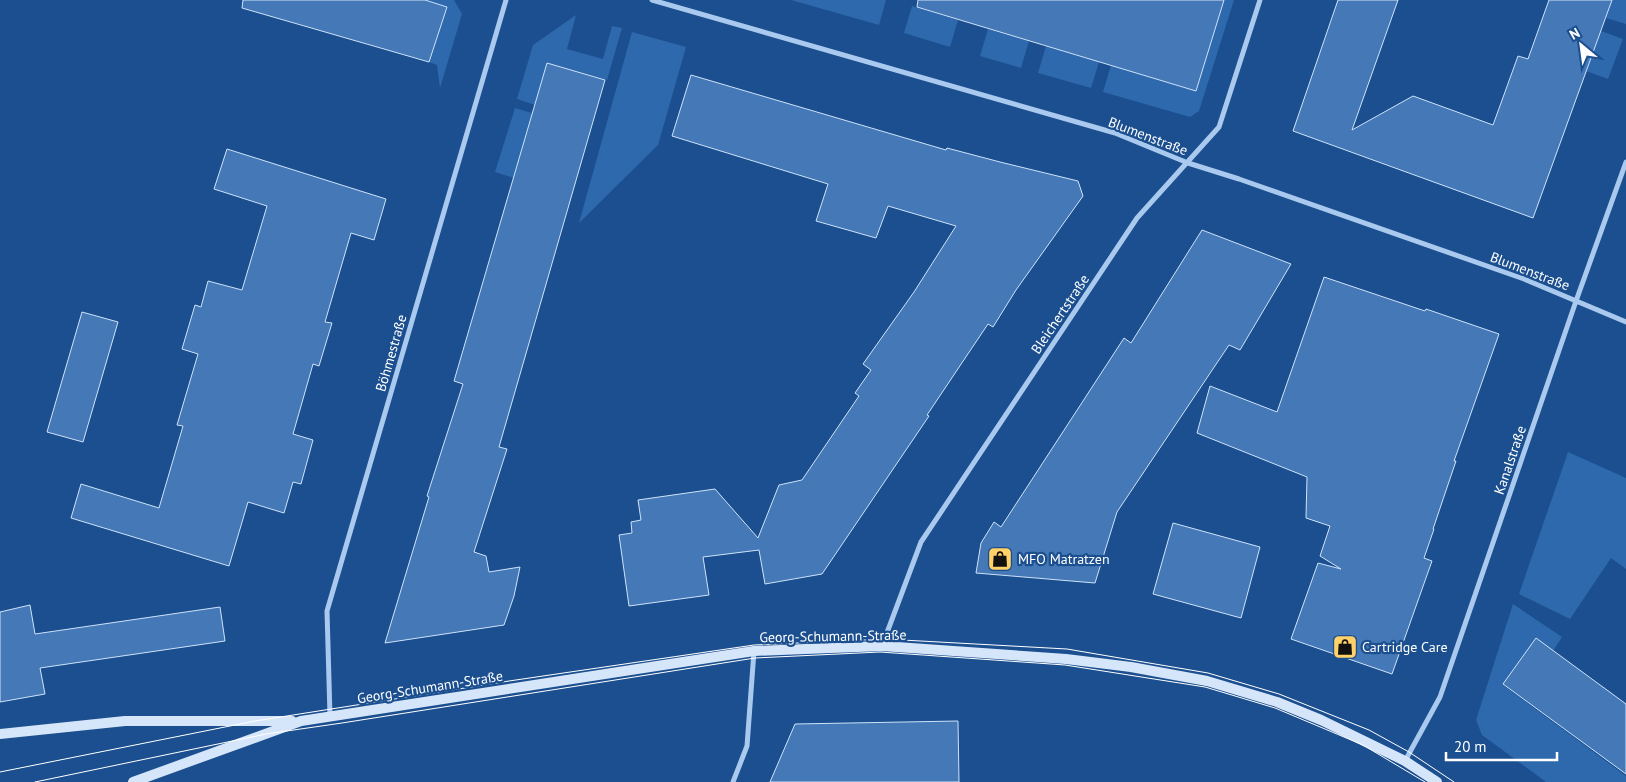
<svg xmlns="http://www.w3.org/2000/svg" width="1626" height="782" font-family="'PT Sans',sans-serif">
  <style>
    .green { fill: #2e69ad }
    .building { fill: #4478b7; stroke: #cfe3fa }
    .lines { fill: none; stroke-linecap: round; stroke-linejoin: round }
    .minor { stroke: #a9c9ee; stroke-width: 5 }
    .secondary { stroke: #d6e6fa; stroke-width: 10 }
    .tram { stroke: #fff; stroke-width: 1 }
    .labels { text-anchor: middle; stroke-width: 4.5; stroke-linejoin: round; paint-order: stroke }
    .street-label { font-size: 14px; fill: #fff; stroke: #1b4f8f }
    .poi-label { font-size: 14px; fill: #fff; stroke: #1b4f8f; text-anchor: start }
  </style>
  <rect width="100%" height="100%" fill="#1b4f8f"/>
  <path class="green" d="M 425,0 L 454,0 L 462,14 L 440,88 L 437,65 L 429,62 L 447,7 Z
    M 791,0 L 886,0 L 879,25 Z
    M 1224,0 L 1234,0 L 1199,111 L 1190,117 L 1103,92 L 1111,65 L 1196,91 Z
    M 1612,0 L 1626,0 L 1626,24 L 1606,18 Z
    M 912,6 L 958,20 L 950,47 L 904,33 Z
    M 576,15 L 567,49 L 603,59 L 612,26 L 622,28 L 607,80 L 547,63 L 535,105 L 517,99 L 533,45 Z
    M 988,29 L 1029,41 L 1021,68 L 980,56 Z
    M 1601,31 L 1623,39 L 1608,79 L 1586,71 Z
    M 632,32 L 686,47 L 658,145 L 579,223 Z
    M 1046,46 L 1099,62 L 1091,88 L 1038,73 Z
    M 515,108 L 532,113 L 514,178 L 495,172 Z
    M 1568,452 L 1626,478 L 1626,569 L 1611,558 L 1570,619 L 1519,594 Z
    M 1513,604 L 1562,637 L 1553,651 L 1536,638 L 1503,685 L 1626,776 L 1626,782 L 1546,782 L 1482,735 L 1476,720 Z"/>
  <path class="building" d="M 243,0 L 425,0 L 447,7 L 429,62 L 242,8 Z
    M 918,0 L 1224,0 L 1196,91 L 917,7 Z
    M 1338,0 L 1398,0 L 1352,130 L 1413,96 L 1493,125 L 1518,56 L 1528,59 L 1549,0 L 1612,0 L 1533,218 L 1293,131 Z
    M 547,63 L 605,80 L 499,447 L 507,449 L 474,552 L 486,556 L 489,572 L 520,567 L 514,596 L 504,625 L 385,643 L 429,497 L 427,496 L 463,384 L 454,381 Z
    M 691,75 L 946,150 L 947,148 L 1000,162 L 1078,181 L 1083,196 L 1016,290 L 993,327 L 988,324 L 927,415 L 929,416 L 822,574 L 765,584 L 759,550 L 703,557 L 709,595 L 629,606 L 619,535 L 632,533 L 631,522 L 641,520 L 638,500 L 715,489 L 758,538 L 779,485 L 802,480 L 859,396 L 855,393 L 871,370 L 863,364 L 914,292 L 956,226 L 888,206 L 876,238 L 816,221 L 828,184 L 672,136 Z
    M 227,149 L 386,199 L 374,240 L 351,233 L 325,322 L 332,323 L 319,366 L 313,364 L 293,434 L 313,440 L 301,484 L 293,482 L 284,513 L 248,502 L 229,566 L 71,518 L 81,484 L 159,508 L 183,426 L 177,425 L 198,354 L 182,349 L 195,305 L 201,307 L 208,281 L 242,290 L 267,206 L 214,189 Z
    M 1202,230 L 1291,264 L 1240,350 L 1229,345 L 1117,512 L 1095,583 L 976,573 L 981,543 L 994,522 L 1001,527 L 1124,338 L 1131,343 Z
    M 1324,277 L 1425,311 L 1426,309 L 1499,334 L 1454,461 L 1456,461 L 1433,529 L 1434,529 L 1424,558 L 1432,561 L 1392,674 L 1291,639 L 1318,563 L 1341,569 L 1320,556 L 1330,526 L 1306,518 L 1307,477 L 1197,433 L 1210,386 L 1277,412 Z
    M 82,312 L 118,322 L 83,442 L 47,432 Z
    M 1173,523 L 1260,547 L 1241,618 L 1153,594 Z
    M 30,605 L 35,634 L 220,607 L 225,641 L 40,668 L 45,694 L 0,702 L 0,612 Z
    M 1536,638 L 1626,704 L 1626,774 L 1503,684 Z
    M 958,721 L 959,782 L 770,782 L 795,724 Z"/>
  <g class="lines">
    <path class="minor" d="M 652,0 L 1115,133 L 1188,163 L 1239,179 L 1524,279 L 1626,322
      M 882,646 L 921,542 L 1137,218 L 1219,127 L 1260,0
      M 330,716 L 327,611 L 506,0
      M 1405,761 L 1440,697 L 1576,301 L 1626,162
      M 733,782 L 747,746 L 754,651"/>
    <path class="secondary" d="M 0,734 L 125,721 L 292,721
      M 133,782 L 301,721 L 754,651 L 882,646 L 1066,659 L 1131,667 L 1207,681 L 1277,702 L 1321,720 L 1405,761 L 1437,782"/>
    <path class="tram" d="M 0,772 L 255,721 L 509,681 L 754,645 L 884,639 L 1067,649 L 1208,673 L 1279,694 L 1369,730 L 1409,752 L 1454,782
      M 35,782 L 266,734 L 342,723 L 755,658 L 880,652 L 1065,665 L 1205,687 L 1275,708 L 1363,745 L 1425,782"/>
  </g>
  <defs>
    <symbol id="shop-square" viewBox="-11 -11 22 22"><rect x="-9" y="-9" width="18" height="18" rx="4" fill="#ffd166" stroke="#1b4f8f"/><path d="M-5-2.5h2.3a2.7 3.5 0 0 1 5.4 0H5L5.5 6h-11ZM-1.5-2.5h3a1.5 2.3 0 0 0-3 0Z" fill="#111"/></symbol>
  </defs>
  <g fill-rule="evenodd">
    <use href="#shop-square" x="986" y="545" width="28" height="28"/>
    <use href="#shop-square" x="1331" y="633" width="28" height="28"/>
  </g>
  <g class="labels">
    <g class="street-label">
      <text transform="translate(1148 136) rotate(21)" y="5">Blumenstraße</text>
      <text transform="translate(1530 271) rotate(21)" y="5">Blumenstraße</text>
      <text transform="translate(1060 314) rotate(-56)" y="5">Bleichertstraße</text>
      <text transform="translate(391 353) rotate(-74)" y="5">Böhmestraße</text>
      <text transform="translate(1510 460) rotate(-71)" y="5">Kanalstraße</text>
      <text transform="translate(833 636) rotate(-1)" y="5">Georg-Schumann-Straße</text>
      <text transform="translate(430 687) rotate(-9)" y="5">Georg-Schumann-Straße</text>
    </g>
    <g class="poi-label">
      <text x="1018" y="564">MFO Matratzen</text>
      <text x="1362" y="652">Cartridge Care</text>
    </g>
  </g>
  <g transform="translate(1581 45) rotate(331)" stroke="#1b4f8f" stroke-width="4" paint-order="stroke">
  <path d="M0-4L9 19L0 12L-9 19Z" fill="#ffffff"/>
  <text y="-8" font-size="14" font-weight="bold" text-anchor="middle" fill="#ffffff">N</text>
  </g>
  <path d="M1446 752v8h111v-8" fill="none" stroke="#ffffff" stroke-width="2.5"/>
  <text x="1454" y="752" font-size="15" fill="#ffffff" stroke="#1b4f8f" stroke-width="4" paint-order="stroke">20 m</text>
</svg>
